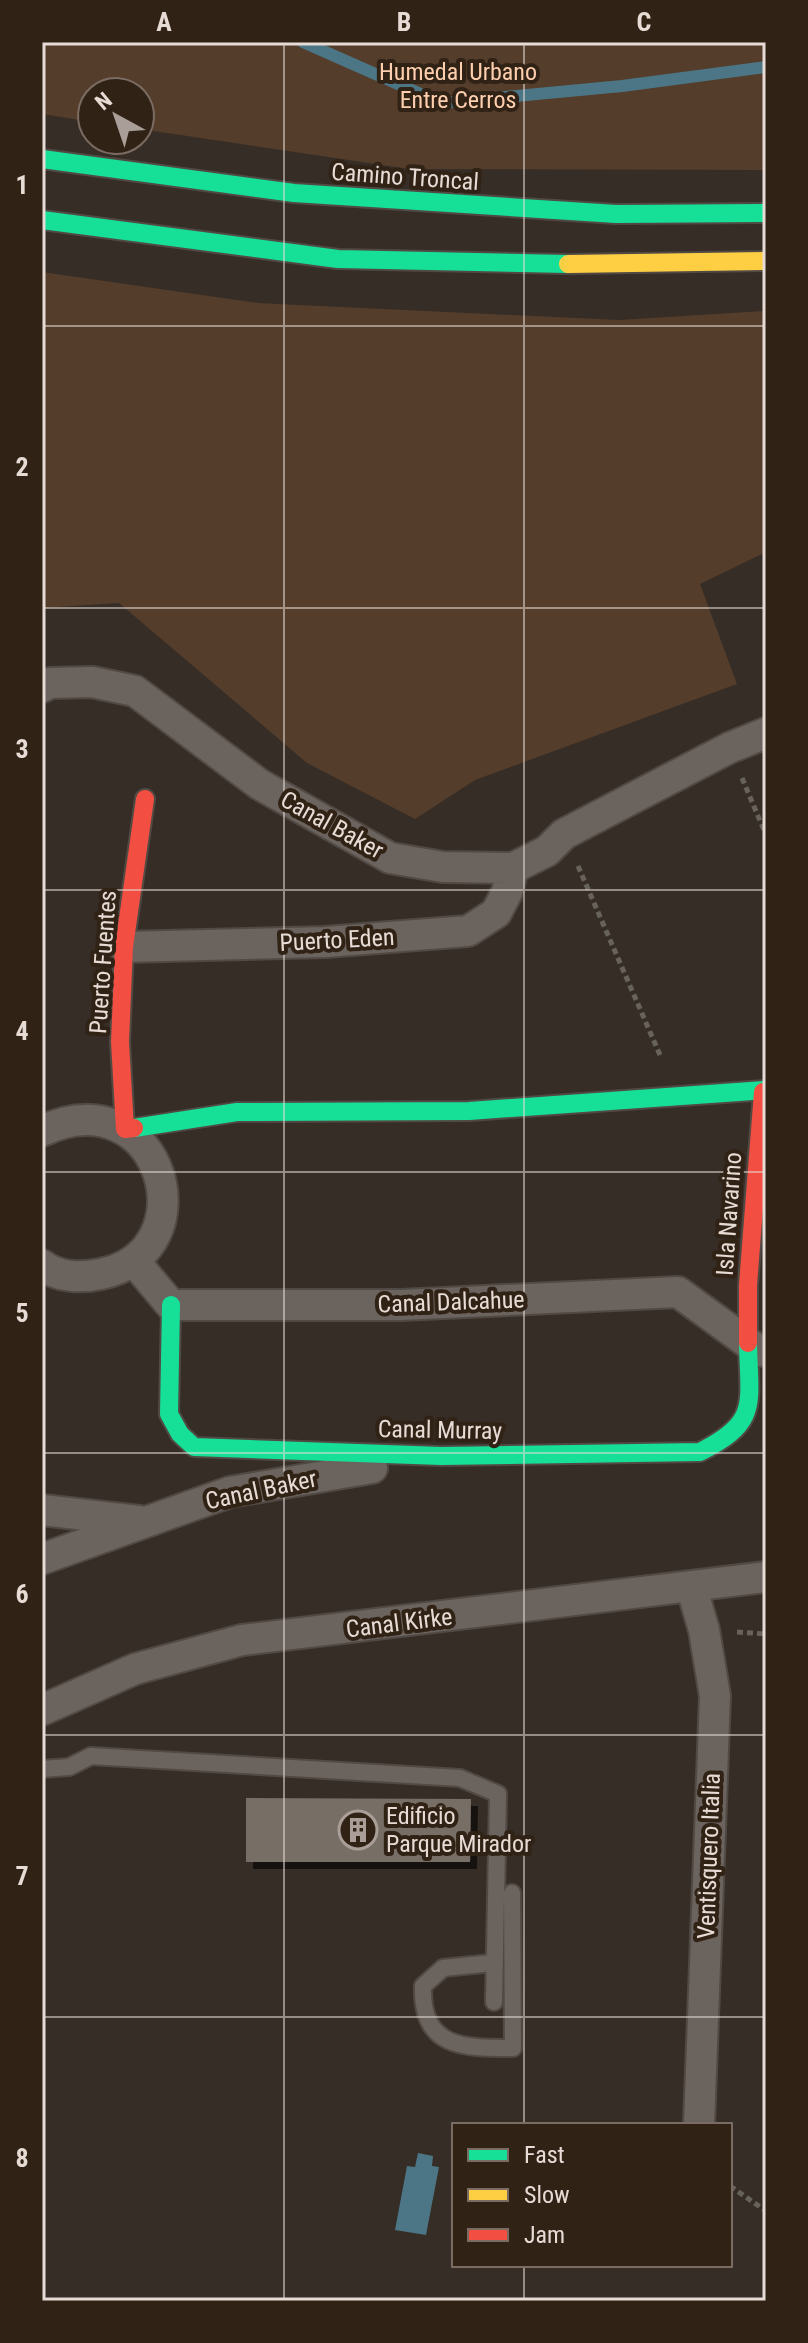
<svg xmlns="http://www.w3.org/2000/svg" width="808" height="2343" font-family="'Roboto Condensed',sans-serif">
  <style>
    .green { fill: #543d2b }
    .water { fill: #4c7685 }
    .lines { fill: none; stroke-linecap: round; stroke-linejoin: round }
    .stream { stroke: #4c7685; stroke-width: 12 }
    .building { fill: #776e65; filter: url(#shadow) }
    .lane-casing { stroke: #514943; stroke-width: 20 }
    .street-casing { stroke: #514943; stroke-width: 34 }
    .fast-casing { stroke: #514943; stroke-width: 22 }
    .slow-casing { stroke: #514943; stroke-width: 22 }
    .jam-casing { stroke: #514943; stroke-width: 22 }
    .path { stroke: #68625c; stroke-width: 5; stroke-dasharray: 6 4; stroke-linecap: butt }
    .lane { stroke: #6b635e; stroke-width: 16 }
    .street { stroke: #6b635e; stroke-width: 30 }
    .fast { stroke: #16e098; stroke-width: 18 }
    .slow { stroke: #ffcf43; stroke-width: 18 }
    .jam { stroke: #f24e42; stroke-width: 18 }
    .grid { fill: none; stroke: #e7dcd5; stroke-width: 2; stroke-opacity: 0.55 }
    .labels { text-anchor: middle; stroke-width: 8; stroke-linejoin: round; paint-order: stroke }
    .park-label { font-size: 24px; fill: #fecfae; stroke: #312216 }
    .street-label { font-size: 24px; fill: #e7dcd5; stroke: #312216 }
    .poi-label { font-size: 24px; fill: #e7dcd5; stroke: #312216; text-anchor: start }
    .neatline { fill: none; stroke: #e7dcd5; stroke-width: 3 }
    .grid-label { font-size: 26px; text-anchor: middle; font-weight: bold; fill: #e7dcd5 }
  </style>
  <defs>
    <filter id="shadow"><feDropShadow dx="7" dy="7" stdDeviation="0" flood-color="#0009"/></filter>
  </defs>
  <rect width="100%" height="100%" fill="#362d26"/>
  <path class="green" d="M 42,42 L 766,42 L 766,170 L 409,169 L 140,129 L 140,92 L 92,92 L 92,122 L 42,114 Z
    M 42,272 L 257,303 L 619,320 L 766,311 L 766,552 L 700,584 L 737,684 L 475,780 L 415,819 L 307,763 L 119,603 L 42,608 Z"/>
  <path class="water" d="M 418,2153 L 433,2156 L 432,2166 L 439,2167 L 426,2235 L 395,2230 L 407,2166 L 415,2167 Z"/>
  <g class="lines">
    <path class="stream" d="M 303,42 L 441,103 L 622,86 L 766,67"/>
  </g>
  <path class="building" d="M 246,1798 L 471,1799 L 470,1862 L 246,1862 Z"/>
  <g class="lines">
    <defs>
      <path id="lane" d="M 42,1769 L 69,1767 L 91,1756 L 460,1778 L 498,1794 L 494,2002
        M 492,1963 L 443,1968 L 423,1986 C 421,2049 464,2048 513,2048 L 512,1893"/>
      <path id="street" d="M 42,687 L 50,683 L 92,682 L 135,691 L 259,784 L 390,858 L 443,867 L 513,868 L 547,851 L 564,834 L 729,748 L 766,733
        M 124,947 L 325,942 L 468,931 L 496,913 L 507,892 L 513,868
        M 42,1131 C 162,1075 212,1251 101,1274 C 82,1278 58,1278 42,1265
        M 134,1261 L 171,1305 L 401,1305 L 678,1292 L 759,1351
        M 42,1510 L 139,1521
        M 42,1559 L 230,1492 L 372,1468
        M 692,1589 L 704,1630 L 715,1696 L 699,2125
        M 42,1710 L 135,1669 L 242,1640 L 766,1577"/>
      <path id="fast" d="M 42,159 L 294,193 L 616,214 L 766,213
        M 42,220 L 338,259 L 568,264
        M 134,1128 L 237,1112 L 469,1111 L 766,1090
        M 171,1305 L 169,1414 L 180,1434 L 194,1447 L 441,1456 L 700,1452 C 760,1422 749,1404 748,1343"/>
      <path id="slow" d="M 568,264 L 766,261"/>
      <path id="jam" d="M 134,1128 L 125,1129 L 120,1042 L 124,947 L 145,799
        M 748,1343 L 748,1285 L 763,1092"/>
    </defs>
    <use href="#lane" class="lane-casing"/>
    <use href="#street" class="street-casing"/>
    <use href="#fast" class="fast-casing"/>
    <use href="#slow" class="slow-casing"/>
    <use href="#jam" class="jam-casing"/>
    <path class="path" d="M 742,778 L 766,835
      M 578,866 L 660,1055
      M 737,1632 L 766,1634
      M 730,2186 L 766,2211"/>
    <use href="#lane" class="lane"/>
    <use href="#street" class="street"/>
    <use href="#fast" class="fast"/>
    <use href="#slow" class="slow"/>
    <use href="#jam" class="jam"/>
  </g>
  <path class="grid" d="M 284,42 L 284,2301M 524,42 L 524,2125M 42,326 L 766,326M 42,608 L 766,608M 42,890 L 766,890M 42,1172 L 766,1172M 42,1453 L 766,1453M 42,1735 L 766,1735M 42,2017 L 766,2017M 524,2265 L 524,2301"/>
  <defs>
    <symbol id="building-ring" viewBox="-11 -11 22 22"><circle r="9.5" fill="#312216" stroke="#a99f98" stroke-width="1.5"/><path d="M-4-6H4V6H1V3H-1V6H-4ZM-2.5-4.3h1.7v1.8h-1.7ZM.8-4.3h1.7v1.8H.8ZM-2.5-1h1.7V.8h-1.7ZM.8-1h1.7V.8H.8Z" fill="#a99f98"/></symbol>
  </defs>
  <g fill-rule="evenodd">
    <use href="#building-ring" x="336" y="1808" width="44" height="44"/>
  </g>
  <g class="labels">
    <g class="park-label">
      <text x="458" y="80">Humedal Urbano<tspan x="458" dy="28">Entre Cerros</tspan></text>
    </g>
    <g class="street-label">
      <text transform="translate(405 177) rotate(4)" y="8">Camino Troncal</text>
      <text transform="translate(332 825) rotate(29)" y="8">Canal Baker</text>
      <text transform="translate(337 940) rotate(-3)" y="8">Puerto Eden</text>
      <text transform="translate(103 962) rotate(-86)" y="8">Puerto Fuentes</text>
      <text transform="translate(729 1214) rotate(-86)" y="8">Isla Navarino</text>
      <text transform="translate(451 1302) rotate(-2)" y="8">Canal Dalcahue</text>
      <text transform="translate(440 1430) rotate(1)" y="8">Canal Murray</text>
      <text transform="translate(261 1490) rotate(-12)" y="8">Canal Baker</text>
      <text transform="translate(399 1623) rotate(-7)" y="8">Canal Kirke</text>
      <text transform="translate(709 1856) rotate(-88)" y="8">Ventisquero Italia</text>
    </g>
    <g class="poi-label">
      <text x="386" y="1824">Edificio<tspan x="386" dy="28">Parque Mirador</tspan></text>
    </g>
  </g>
  <rect width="808" height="2343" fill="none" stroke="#312216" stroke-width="88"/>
  <rect x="452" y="2123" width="280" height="144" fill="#312216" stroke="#7a6c62" stroke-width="2"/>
  <rect x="468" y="2149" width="40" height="12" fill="#16e098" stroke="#7a6c62" stroke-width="2"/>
  <text x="524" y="2163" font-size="24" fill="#e7dcd5">Fast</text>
  <rect x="468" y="2189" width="40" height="12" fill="#ffcf43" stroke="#7a6c62" stroke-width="2"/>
  <text x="524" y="2203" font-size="24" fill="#e7dcd5">Slow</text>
  <rect x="468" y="2229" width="40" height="12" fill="#f24e42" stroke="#7a6c62" stroke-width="2"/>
  <text x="524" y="2243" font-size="24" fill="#e7dcd5">Jam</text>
  <g transform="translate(116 116) rotate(320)"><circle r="38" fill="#312216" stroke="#7a6c62" stroke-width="2"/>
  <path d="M0-6L14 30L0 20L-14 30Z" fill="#a99f98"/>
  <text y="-12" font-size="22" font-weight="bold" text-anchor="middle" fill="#e7dcd5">N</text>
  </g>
  <rect x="44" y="44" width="720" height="2255" class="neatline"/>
  <g class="grid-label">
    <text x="164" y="31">A</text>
    <text x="404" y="31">B</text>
    <text x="644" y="31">C</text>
    <text x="22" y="194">1</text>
    <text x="22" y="476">2</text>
    <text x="22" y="758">3</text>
    <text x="22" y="1040">4</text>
    <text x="22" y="1322">5</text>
    <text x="22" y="1603">6</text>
    <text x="22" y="1885">7</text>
    <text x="22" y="2167">8</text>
  </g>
</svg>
